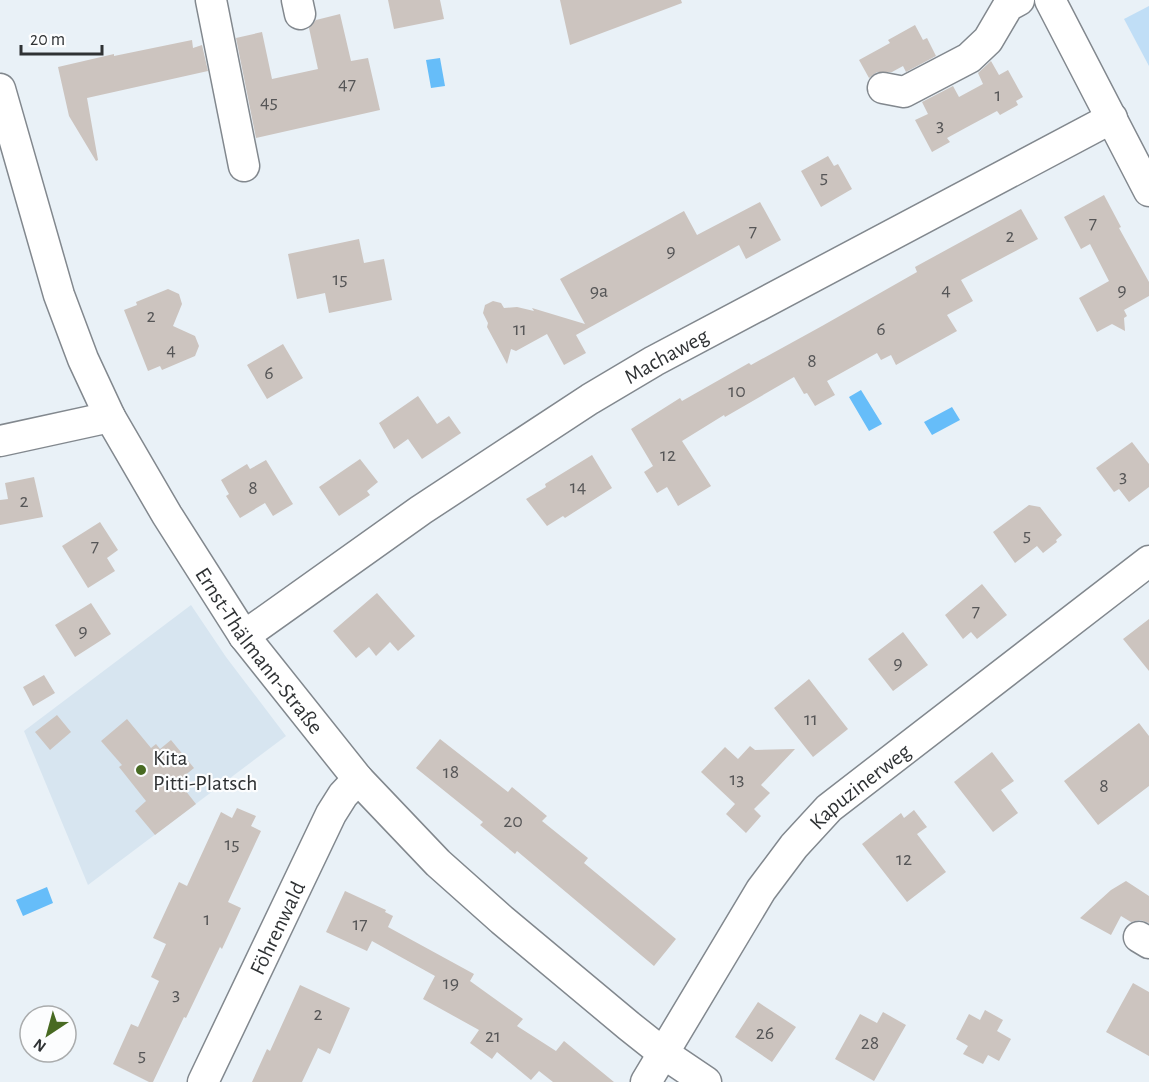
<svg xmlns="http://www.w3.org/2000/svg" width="1149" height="1082" font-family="'Alegreya Sans',sans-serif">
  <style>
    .built { fill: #d7e5f0 }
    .green { fill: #c0def6 }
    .water { fill: #66bdf9 }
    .building { fill: #ccc4bf }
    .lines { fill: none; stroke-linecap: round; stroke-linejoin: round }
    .minor-casing { stroke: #82888e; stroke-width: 33 }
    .minor { stroke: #fff; stroke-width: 30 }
    .poi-dot { fill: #486a22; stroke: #fcfdfe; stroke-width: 2 }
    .labels { text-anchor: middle; stroke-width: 4.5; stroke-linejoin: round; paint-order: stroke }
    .number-label { font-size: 20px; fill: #565657 }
    .street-label { font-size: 22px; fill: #2f3234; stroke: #fcfdfe }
    .poi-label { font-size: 22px; fill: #2f3234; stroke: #fcfdfe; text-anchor: start }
  </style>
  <rect width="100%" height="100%" fill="#e9f1f7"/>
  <path class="built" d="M 191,605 L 226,657 L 286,736 L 88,885 L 24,731 Z"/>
  <path class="green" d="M 1149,6 L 1149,66 L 1124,19 Z"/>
  <path class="water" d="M 440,58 L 445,86 L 431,88 L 426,60 Z
    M 861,390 L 882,424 L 869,431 L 849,397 Z
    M 952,407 L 960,420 L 932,435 L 924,422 Z
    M 47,887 L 53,903 L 23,916 L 16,900 Z"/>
  <path class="building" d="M 388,0 L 440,0 L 444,19 L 394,29 Z
    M 560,0 L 681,0 L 682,3 L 570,45 Z
    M 340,14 L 351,61 L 368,58 L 380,110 L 256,138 L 236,38 L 262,32 L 272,79 L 318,69 L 309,28 L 316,20 Z
    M 915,25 L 923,40 L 927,38 L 936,56 L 906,72 L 903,66 L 892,72 L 877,72 L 869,78 L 859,60 L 890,43 L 888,40 Z
    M 192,40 L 193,48 L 202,45 L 208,71 L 87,98 L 98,160 L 96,161 L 69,116 L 58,67 L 114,54 L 114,56 Z
    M 991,61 L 999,75 L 1008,70 L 1023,97 L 1016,101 L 1018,105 L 1000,115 L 997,111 L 969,126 L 947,138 L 950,142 L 932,152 L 915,120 L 928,114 L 922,102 L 953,86 L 959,97 L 983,84 L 978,73 Z
    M 828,156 L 834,166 L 838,164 L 852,189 L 821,207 L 801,171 Z
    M 1104,195 L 1121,227 L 1119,228 L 1149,282 L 1149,296 L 1124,310 L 1127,316 L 1124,318 L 1125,331 L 1112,324 L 1097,332 L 1079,298 L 1109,281 L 1090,244 L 1081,249 L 1064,217 Z
    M 760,202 L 781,240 L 746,259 L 739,245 L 576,335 L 586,353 L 564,365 L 547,334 L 516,351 L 511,349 L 507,364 L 487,327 L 488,323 L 483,313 L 485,305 L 493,301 L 501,303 L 504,308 L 517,307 L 534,311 L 532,308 L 585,324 L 560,279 L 684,211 L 697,235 Z
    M 1021,209 L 1038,239 L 961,280 L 973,301 L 947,315 L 957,331 L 896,365 L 891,355 L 881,360 L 877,353 L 827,381 L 835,395 L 815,406 L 807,393 L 804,394 L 794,377 L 725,417 L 724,415 L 682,441 L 711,486 L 678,506 L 667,487 L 657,493 L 644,472 L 653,466 L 631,429 L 680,398 L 682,401 L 749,363 L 751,365 L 822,326 L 917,272 L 915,267 Z
    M 359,239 L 364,263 L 384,259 L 392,300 L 329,313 L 325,293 L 297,299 L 288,254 Z
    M 168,289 L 179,294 L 182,304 L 173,326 L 195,336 L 199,346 L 195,356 L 162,370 L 160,366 L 148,371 L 124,310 L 137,305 L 136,302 Z
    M 283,344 L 303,378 L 267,399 L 247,365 Z
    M 418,396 L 437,424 L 449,416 L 461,433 L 422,459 L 408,439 L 394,449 L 379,423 Z
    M 1132,442 L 1149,464 L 1149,487 L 1129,502 L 1119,489 L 1114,492 L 1096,468 Z
    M 592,455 L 612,488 L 565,518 L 563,516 L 547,526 L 526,499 L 546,487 L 545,484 Z
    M 360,459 L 378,482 L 367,491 L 370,495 L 339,516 L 319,487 Z
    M 266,460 L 293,504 L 273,516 L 265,503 L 240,518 L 226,496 L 229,494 L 221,480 L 247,464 L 250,469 Z
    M 34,477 L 43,517 L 0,525 L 0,500 L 8,499 L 5,483 Z
    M 1029,505 L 1040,507 L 1062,535 L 1056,540 L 1057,542 L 1043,553 L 1037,546 L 1015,563 L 993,532 Z
    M 100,522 L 118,550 L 107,558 L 115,571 L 88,588 L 62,546 Z
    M 982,584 L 1007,615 L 977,639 L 971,632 L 963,639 L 945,615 Z
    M 377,593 L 415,636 L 398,651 L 390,642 L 376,656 L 369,647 L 356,658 L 333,631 Z
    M 91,603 L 111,634 L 75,657 L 55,625 Z
    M 1149,619 L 1149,671 L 1123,639 Z
    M 903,632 L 928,665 L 893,691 L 868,659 Z
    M 44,675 L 55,693 L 33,706 L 23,687 Z
    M 809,679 L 848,729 L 813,757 L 774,708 Z
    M 57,715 L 71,732 L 50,750 L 35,732 Z
    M 127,719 L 151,748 L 156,744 L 160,749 L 171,740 L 194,768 L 178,781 L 196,804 L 155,835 L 135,811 L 146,801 L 119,767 L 122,765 L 101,741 Z
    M 1139,723 L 1149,736 L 1149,786 L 1098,825 L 1064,781 Z
    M 440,739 L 508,792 L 512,787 L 547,816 L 542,821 L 588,858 L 584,863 L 676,939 L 654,966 L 517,851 L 515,854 L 480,825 L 483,822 L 416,768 Z
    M 750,746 L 755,750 L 795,749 L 761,785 L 770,793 L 754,809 L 761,816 L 746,833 L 726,814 L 735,804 L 701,772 L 725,747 L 738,759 Z
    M 992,752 L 1014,781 L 1001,790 L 1018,813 L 993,832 L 954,782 Z
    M 237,808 L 256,816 L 251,826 L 261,831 L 228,902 L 241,908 L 222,949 L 220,947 L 186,1018 L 184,1017 L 153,1082 L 149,1082 L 113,1064 L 131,1024 L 138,1027 L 159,981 L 151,977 L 166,944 L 153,938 L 179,882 L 187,886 L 221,812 L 232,818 Z
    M 914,810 L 927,827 L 917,834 L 946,872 L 907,902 L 862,844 L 901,813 L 904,818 Z
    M 1126,881 L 1149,896 L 1149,923 L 1140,920 L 1131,922 L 1121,916 L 1111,935 L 1080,918 L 1111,890 Z
    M 345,891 L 386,910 L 385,912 L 393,916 L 388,927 L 474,974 L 470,981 L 523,1019 L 517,1026 L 556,1051 L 564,1041 L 614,1082 L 553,1082 L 539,1071 L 531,1080 L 497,1052 L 492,1059 L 470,1043 L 479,1030 L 423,999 L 435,976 L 372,941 L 367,951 L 326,932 Z
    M 1133,983 L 1149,992 L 1149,1056 L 1106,1032 Z
    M 300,985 L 350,1008 L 330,1054 L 318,1048 L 302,1082 L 252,1082 L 267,1049 L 270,1051 Z
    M 758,1002 L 796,1027 L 772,1062 L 735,1037 Z
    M 985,1010 L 1003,1020 L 997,1031 L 1011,1039 L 999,1061 L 988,1055 L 983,1064 L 963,1054 L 968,1046 L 956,1039 L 969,1014 L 980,1020 Z
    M 883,1012 L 906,1025 L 874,1081 L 835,1059 L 860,1014 L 877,1023 Z"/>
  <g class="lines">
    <defs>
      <g id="minor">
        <path d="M 211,0 L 244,166"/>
        <path d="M 297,0 L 300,14"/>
        <path d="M 1050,0 L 1149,191"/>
        <path d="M 883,88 L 904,92 L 969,58 L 988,40 L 1008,6 L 1019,0"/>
        <path id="s1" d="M 0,89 L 59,295 L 83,359 L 110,417 L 167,515 L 244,636 L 358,779 L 438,863 L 502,920 L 629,1026 L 663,1053 L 706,1082"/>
        <path d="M 0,441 L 110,417"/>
        <path id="s2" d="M 244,636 L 421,510 L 590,399 L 654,361 L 1112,118"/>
        <path d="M 1139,937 L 1149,943"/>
        <path id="s3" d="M 203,1082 L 331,814 L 343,795 L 358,779"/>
        <path id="s4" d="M 646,1082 L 761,890 L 794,846 L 829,808 L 1149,561"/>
      </g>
    </defs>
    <use href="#minor" class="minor-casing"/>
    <use href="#minor" class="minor"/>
  </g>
  <circle class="poi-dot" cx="141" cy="770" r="6"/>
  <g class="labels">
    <g class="number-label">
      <text x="347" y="90">47</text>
      <text x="998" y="101">1</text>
      <text x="269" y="108">45</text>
      <text x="940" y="131">3</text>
      <text x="824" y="183">5</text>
      <text x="1093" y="229">7</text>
      <text x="753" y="237">7</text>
      <text x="1010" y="242">2</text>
      <text x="671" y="257">9</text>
      <text x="340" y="285">15</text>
      <text x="946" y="296">4</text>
      <text x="1122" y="296">9</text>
      <text x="599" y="297">9a</text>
      <text x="151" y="322">2</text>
      <text x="520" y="335">11</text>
      <text x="881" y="335">6</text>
      <text x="171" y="356">4</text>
      <text x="812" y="367">8</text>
      <text x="269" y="379">6</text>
      <text x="737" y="397">10</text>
      <text x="668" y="461">12</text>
      <text x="1123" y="482">3</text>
      <text x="578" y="493">14</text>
      <text x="253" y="494">8</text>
      <text x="24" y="507">2</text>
      <text x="1027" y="541">5</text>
      <text x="95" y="552">7</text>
      <text x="976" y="617">7</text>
      <text x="83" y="637">9</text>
      <text x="898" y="669">9</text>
      <text x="811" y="725">11</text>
      <text x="451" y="778">18</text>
      <text x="737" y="785">13</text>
      <text x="1104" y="792">8</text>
      <text x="513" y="827">20</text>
      <text x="232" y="850">15</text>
      <text x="904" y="865">12</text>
      <text x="207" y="925">1</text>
      <text x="360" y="930">17</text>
      <text x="451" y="989">19</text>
      <text x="176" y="1000">3</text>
      <text x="318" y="1020">2</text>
      <text x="765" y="1039">26</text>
      <text x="493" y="1042">21</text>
      <text x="870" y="1049">28</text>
      <text x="142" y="1061">5</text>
    </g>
    <g class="street-label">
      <text dy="8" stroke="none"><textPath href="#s2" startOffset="507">Machaweg</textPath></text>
      <text dy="8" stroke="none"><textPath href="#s1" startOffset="624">Ernst-Thälmann-Straße</textPath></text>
      <text dy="8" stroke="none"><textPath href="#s4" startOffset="368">Kapuzinerweg</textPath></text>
      <text dy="8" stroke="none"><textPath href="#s3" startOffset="171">Föhrenwald</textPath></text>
    </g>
    <g class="poi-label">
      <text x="153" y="765">Kita<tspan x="153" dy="25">Pitti-Platsch</tspan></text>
    </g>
  </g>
  <g transform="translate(48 1034) rotate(216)"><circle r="28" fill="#fcfdfe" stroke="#aaacad" stroke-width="1.5"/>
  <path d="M0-4.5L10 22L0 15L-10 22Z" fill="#486a22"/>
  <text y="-9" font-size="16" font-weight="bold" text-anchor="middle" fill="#2f3234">N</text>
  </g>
  <path d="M21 45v9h81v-9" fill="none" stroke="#2f3234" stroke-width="3"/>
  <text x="30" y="45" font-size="18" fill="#2f3234" stroke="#fcfdfe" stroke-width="4.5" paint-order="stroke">20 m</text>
</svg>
